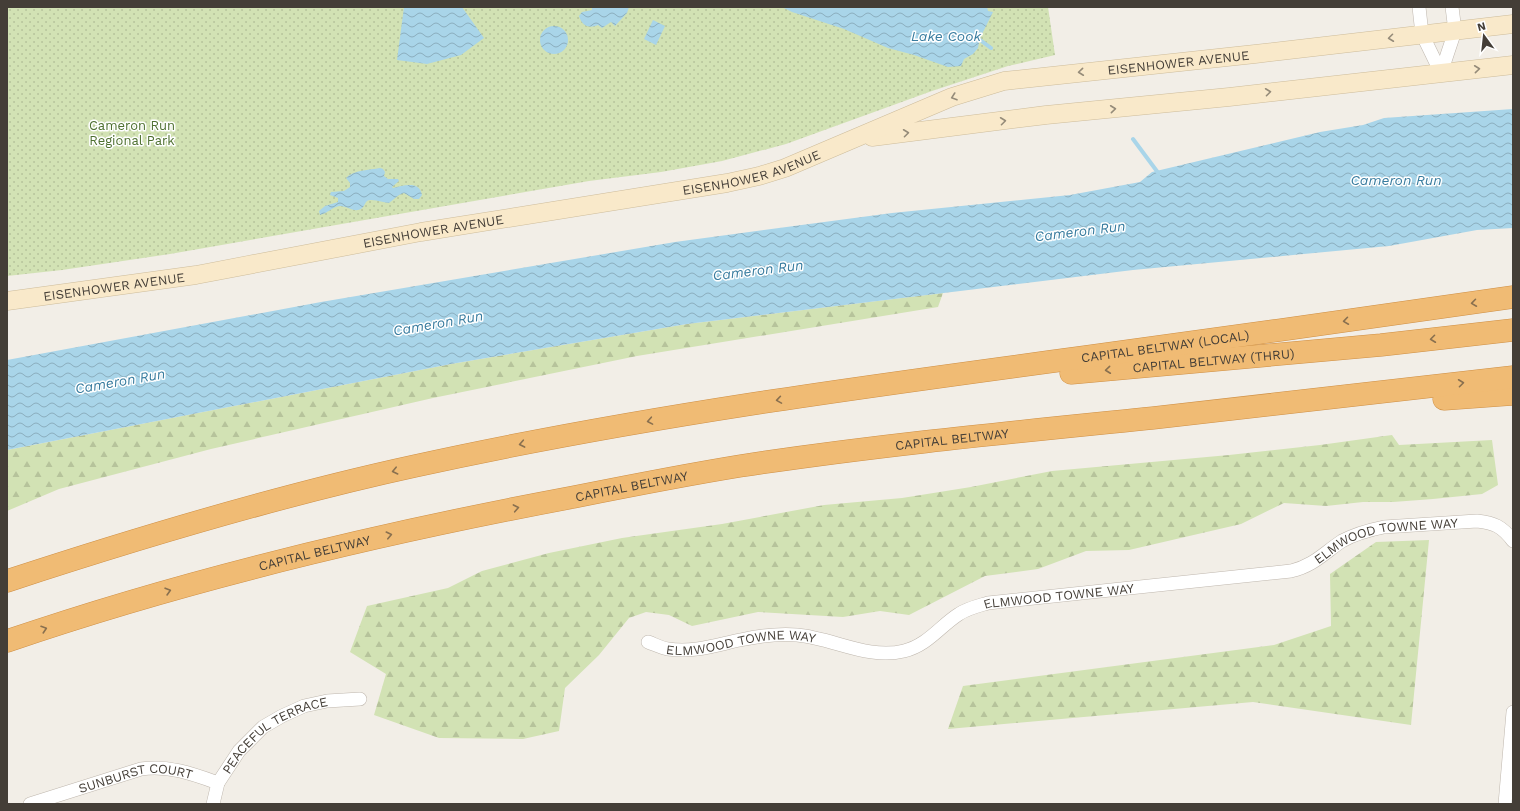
<svg xmlns="http://www.w3.org/2000/svg" width="1520" height="811" font-family="'Work Sans',sans-serif">
  <style>
    .forest { fill: url(#forest-firs) }
    .park { fill: url(#park-dots) }
    .water { fill: url(#water-waves) }
    .lines { fill: none; stroke-linecap: round; stroke-linejoin: round }
    .stream { stroke: #a9d5e9; stroke-width: 4 }
    .minor-casing { stroke: #bfb7ae; stroke-width: 14 }
    .secondary-casing { stroke: #cdbc9b; stroke-width: 19 }
    .motorway-casing { stroke: #ce8f45; stroke-width: 23 }
    .minor { stroke: #fff; stroke-width: 13 }
    .secondary { stroke: #f9e9ca; stroke-width: 18 }
    .motorway { stroke: #f0bb74; stroke-width: 22 }
    .oneway { stroke: #958b79 }
    .oneway2 { stroke: #89704f }
    .labels { text-anchor: middle; stroke-width: 3; stroke-linejoin: round; paint-order: stroke }
    .street-label { font-size: 13px; fill: #443e37; stroke: #fff }
    .park-label { font-size: 13px; fill: #4e7030; stroke: #fff }
    .water-label { font-size: 14px; font-style: italic; fill: #387c9f; stroke: #fff }
  </style>
  <defs>
    <pattern id="forest-firs" width="22" height="20" patternUnits="userSpaceOnUse"><rect width="22" height="20" fill="#d2e2b4"/><path d="M5 1l3.5 6h-7zM16 11l3.5 6h-7z" fill="#b6c39b"/></pattern>
    <pattern id="park-dots" width="8" height="8" patternUnits="userSpaceOnUse"><rect width="8" height="8" fill="#d2e2b4"/><path d="M2 2h.1M6 6h.1" fill="none" stroke="#b6c39b" stroke-width="1.8" stroke-linecap="round"/></pattern>
    <pattern id="water-waves" width="16" height="10" patternUnits="userSpaceOnUse"><rect width="16" height="10" fill="#a9d5e9"/><path d="M0 5q4-4 8 0t8 0" fill="none" stroke="#8baebe"/></pattern>
  </defs>
  <rect width="100%" height="100%" fill="#f2eee7"/>
  <path class="forest" d="M 943,293 L 938,307 L 637,356 L 433,398 L 211,449 L 59,489 L 7,511 L 7,450 L 451,364 L 687,324 Z
    M 1392,435 L 1399,445 L 1492,440 L 1498,485 L 1482,494 L 1433,499 L 1393,502 L 1363,502 L 1326,506 L 1284,503 L 1241,524 L 1129,550 L 1086,551 L 1038,569 L 985,576 L 909,615 L 880,611 L 843,617 L 758,612 L 692,626 L 669,615 L 646,612 L 629,618 L 599,655 L 565,688 L 559,731 L 523,739 L 439,738 L 374,715 L 386,674 L 350,652 L 367,606 L 448,588 L 482,571 L 549,553 L 622,538 L 722,524 L 824,505 L 902,498 L 971,487 L 1052,471 L 1229,455 L 1320,445 Z
    M 1429,540 L 1411,725 L 1253,702 L 948,729 L 963,686 L 1274,645 L 1331,626 L 1330,574 L 1376,542 Z"/>
  <path class="park" d="M 7,7 L 1048,7 L 1055,55 L 1008,66 L 932,91 L 786,144 L 722,161 L 661,172 L 589,181 L 170,254 L 62,270 L 7,276 Z"/>
  <path class="water" d="M 404,7 L 462,7 L 484,38 L 461,55 L 427,64 L 397,60 Z
    M 592,7 L 629,7 L 627,13 L 615,26 L 611,22 L 602,28 L 598,25 C 589,29 582,26 579,16 L 582,12 L 592,10 Z
    M 782,7 L 987,7 L 988,11 L 993,12 L 980,38 L 978,48 L 973,54 L 964,59 L 961,66 L 948,67 L 914,55 L 888,48 L 844,29 L 792,12 Z
    M 653,20 L 665,26 L 656,45 L 644,39 Z
    M540 40a14 14 0 1 1 28 0a14 14 0 1 1-28 0Z
    M 1513,109 L 1513,228 L 1477,230 L 1389,246 L 1133,270 L 687,324 L 451,364 L 7,450 L 7,360 L 321,302 L 675,242 L 892,213 L 1070,195 L 1140,182 L 1152,172 L 1320,132 L 1363,125 L 1384,118 Z
    M 380,168 L 383,169 L 385,172 L 384,176 L 388,179 L 398,179 L 399,181 L 392,187 L 393,188 C 403,186 419,180 422,195 L 419,199 L 414,199 L 404,193 L 399,195 L 389,203 C 384,203 372,198 367,201 C 364,204 364,209 358,210 C 352,211 346,206 340,206 C 332,207 328,213 320,215 L 319,211 L 325,206 L 338,202 L 338,198 L 330,195 L 331,192 L 344,191 L 350,187 L 350,183 L 346,178 C 354,170 369,170 380,168 Z"/>
  <g class="lines">
    <path class="stream" d="M 976,37 L 991,48
      M 1133,139 L 1159,174"/>
    <defs>
      <g id="minor">
        <path d="M 1419,7 L 1422,34 L 1441,73"/>
        <path d="M 1441,73 L 1455,31 L 1452,7"/>
        <path id="s1" d="M 648,642 C 654,644 661,648 668,649 C 693,653 716,645 740,640 C 759,636 778,633 797,635 C 833,638 868,660 904,651 C 928,645 940,626 959,614 C 968,608 978,606 988,603 L 1291,571 C 1313,566 1324,553 1342,541 C 1355,534 1369,530 1384,527 L 1477,521 C 1494,523 1502,526 1513,541"/>
        <path id="s2" d="M 30,804 L 141,769 C 169,765 193,774 218,783"/>
        <path id="s3" d="M 213,804 L 218,783 L 239,751 L 263,727 L 282,716 L 304,706 L 327,701 L 360,699"/>
        <path d="M 1505,804 L 1513,712"/>
      </g>
      <g id="secondary">
        <path d="M 872,137 L 1046,115 L 1229,97 L 1513,65"/>
        <path id="s4" d="M 7,301 L 196,275 L 421,232 L 727,183 L 759,176 L 785,168 L 952,97 L 1004,81 L 1255,54 L 1513,24"/>
      </g>
      <g id="motorway">
        <path id="s5" d="M 1071,373 L 1381,345 L 1513,330"/>
        <path d="M 1444,399 L 1513,394"/>
        <path id="s6" d="M 7,581 C 141,537 277,496 415,466 C 637,417 861,387 1085,357 C 1228,338 1370,317 1513,297"/>
        <path id="s7" d="M 7,641 C 191,578 382,533 574,497 C 629,486 685,475 740,466 C 878,445 1015,432 1153,418 C 1273,405 1393,391 1513,377"/>
      </g>
    </defs>
    <use href="#minor" class="minor-casing"/>
    <use href="#secondary" class="secondary-casing"/>
    <use href="#motorway" class="motorway-casing"/>
    <use href="#minor" class="minor"/>
    <use href="#secondary" class="secondary"/>
    <use href="#motorway" class="motorway"/>
  </g>
  <defs><path id="oneway-chevron" d="M-2-3.5L2.5 0L-2 3.5" fill="none" stroke-width="1.6" stroke-linecap="round" stroke-linejoin="round"/></defs>
  <g class="oneway">
    <use href="#oneway-chevron" transform="translate(1391 38) rotate(173)"/>
    <use href="#oneway-chevron" transform="translate(1477 69) rotate(-6)"/>
    <use href="#oneway-chevron" transform="translate(1081 72) rotate(174)"/>
    <use href="#oneway-chevron" transform="translate(1268 92) rotate(-7)"/>
    <use href="#oneway-chevron" transform="translate(954 97) rotate(161)"/>
    <use href="#oneway-chevron" transform="translate(1113 109) rotate(-6)"/>
    <use href="#oneway-chevron" transform="translate(1003 121) rotate(-7)"/>
    <use href="#oneway-chevron" transform="translate(906 133) rotate(-7)"/>
  </g>
  <g class="oneway2">
    <use href="#oneway-chevron" transform="translate(1474 303) rotate(172)"/>
    <use href="#oneway-chevron" transform="translate(1346 321) rotate(172)"/>
    <use href="#oneway-chevron" transform="translate(1433 339) rotate(173)"/>
    <use href="#oneway-chevron" transform="translate(1108 370) rotate(174)"/>
    <use href="#oneway-chevron" transform="translate(1461 383) rotate(-7)"/>
    <use href="#oneway-chevron" transform="translate(779 400) rotate(171)"/>
    <use href="#oneway-chevron" transform="translate(650 421) rotate(170)"/>
    <use href="#oneway-chevron" transform="translate(522 444) rotate(169)"/>
    <use href="#oneway-chevron" transform="translate(395 471) rotate(167)"/>
    <use href="#oneway-chevron" transform="translate(516 508) rotate(-11)"/>
    <use href="#oneway-chevron" transform="translate(389 535) rotate(-13)"/>
    <use href="#oneway-chevron" transform="translate(168 591) rotate(-16)"/>
    <use href="#oneway-chevron" transform="translate(44 629) rotate(-18)"/>
  </g>
  <g class="labels">
    <g class="street-label">
      <text dy="5" stroke="none"><textPath href="#s4" startOffset="1201">EISENHOWER AVENUE</textPath></text>
      <text dy="5" stroke="none"><textPath href="#s4" startOffset="756">EISENHOWER AVENUE</textPath></text>
      <text dy="5" stroke="none"><textPath href="#s4" startOffset="432">EISENHOWER AVENUE</textPath></text>
      <text dy="5" stroke="none"><textPath href="#s4" startOffset="108">EISENHOWER AVENUE</textPath></text>
      <text dy="5" stroke="none"><textPath href="#s6" startOffset="1184">CAPITAL BELTWAY (LOCAL)</textPath></text>
      <text dy="5" stroke="none"><textPath href="#s5" startOffset="143">CAPITAL BELTWAY (THRU)</textPath></text>
      <text dy="5" stroke="none"><textPath href="#s7" startOffset="968">CAPITAL BELTWAY</textPath></text>
      <text dy="5" stroke="none"><textPath href="#s7" startOffset="644">CAPITAL BELTWAY</textPath></text>
      <text dy="5" stroke="none"><textPath href="#s1" startOffset="766">ELMWOOD TOWNE WAY</textPath></text>
      <text dy="5" stroke="none"><textPath href="#s7" startOffset="320">CAPITAL BELTWAY</textPath></text>
      <text dy="5" stroke="none"><textPath href="#s1" startOffset="430">ELMWOOD TOWNE WAY</textPath></text>
      <text dy="5" stroke="none"><textPath href="#s1" startOffset="95">ELMWOOD TOWNE WAY</textPath></text>
      <text dy="5" stroke="none"><textPath href="#s3" startOffset="99">PEACEFUL TERRACE</textPath></text>
      <text dy="5" stroke="none"><textPath href="#s2" startOffset="110">SUNBURST COURT</textPath></text>
    </g>
    <g class="park-label">
      <text x="132" y="130">Cameron Run<tspan x="132" dy="15">Regional Park</tspan></text>
    </g>
    <g class="water-label">
      <text x="946" y="41">Lake Cook</text>
      <text x="1396" y="185">Cameron Run</text>
      <text transform="translate(1080 231) rotate(-7)" y="5">Cameron Run</text>
      <text transform="translate(758 270) rotate(-7)" y="5">Cameron Run</text>
      <text transform="translate(438 323) rotate(-10)" y="5">Cameron Run</text>
      <text transform="translate(120 381) rotate(-10)" y="5">Cameron Run</text>
    </g>
  </g>
  <rect width="1520" height="811" fill="none" stroke="#443e37" stroke-width="16"/>
  <g transform="translate(1484 36) rotate(345)" stroke="#ffffff" stroke-width="3" paint-order="stroke">
  <path d="M0-3L7 15L0 10L-7 15Z" fill="#443e37"/>
  <text y="-6" font-size="11" font-weight="bold" text-anchor="middle" fill="#443e37">N</text>
  </g>
</svg>
